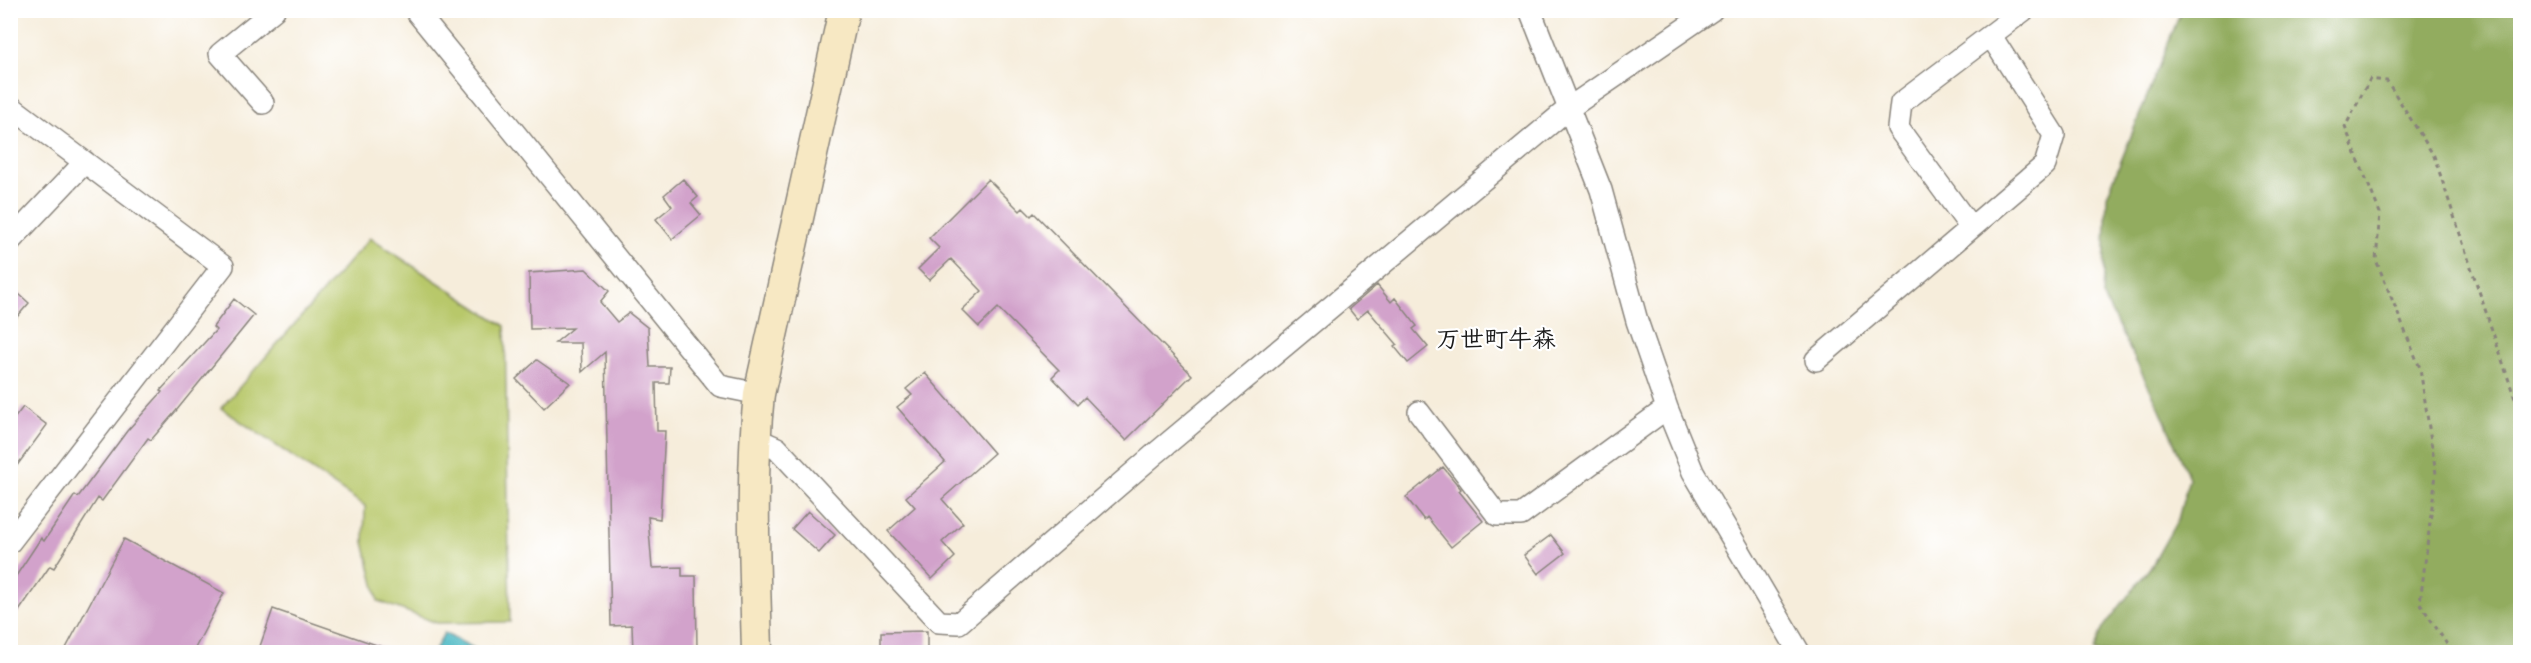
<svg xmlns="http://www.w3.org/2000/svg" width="2531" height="663" font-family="Dekko,'Klee One',sans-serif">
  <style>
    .green { fill: #b8c86a; stroke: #6a7243; stroke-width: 1.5 }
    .forest { fill: #92ac5e; stroke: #57643d; stroke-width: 1.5 }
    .water { fill: #49b7c2; stroke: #326a6f; stroke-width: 1.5 }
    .building { fill: #d2a2cb }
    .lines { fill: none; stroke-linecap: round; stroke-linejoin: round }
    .street-casing { stroke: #89847c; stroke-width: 24 }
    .secondary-casing { stroke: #89847c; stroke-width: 33 }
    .path { stroke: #89847c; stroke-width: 3; stroke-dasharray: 4.5 4.5; stroke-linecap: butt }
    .street { stroke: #fff; stroke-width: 21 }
    .secondary { stroke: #f7e8c3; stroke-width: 30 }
    .labels { text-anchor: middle; stroke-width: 4.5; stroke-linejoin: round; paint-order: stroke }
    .quarter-label { font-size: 24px; font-weight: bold; fill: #1c1c1c; stroke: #fff }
  </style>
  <rect width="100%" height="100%" fill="#fff"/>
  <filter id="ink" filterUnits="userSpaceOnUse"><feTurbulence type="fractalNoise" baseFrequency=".0167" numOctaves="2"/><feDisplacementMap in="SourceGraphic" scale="12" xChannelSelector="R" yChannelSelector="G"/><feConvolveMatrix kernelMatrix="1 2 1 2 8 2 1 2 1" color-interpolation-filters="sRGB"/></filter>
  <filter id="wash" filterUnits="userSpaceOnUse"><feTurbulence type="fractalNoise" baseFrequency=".008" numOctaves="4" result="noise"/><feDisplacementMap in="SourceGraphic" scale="24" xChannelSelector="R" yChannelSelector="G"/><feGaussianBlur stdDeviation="1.35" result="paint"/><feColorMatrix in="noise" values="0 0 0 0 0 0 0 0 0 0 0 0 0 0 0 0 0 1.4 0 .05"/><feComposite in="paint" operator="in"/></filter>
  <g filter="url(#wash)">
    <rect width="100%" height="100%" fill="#f6eddb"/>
    <path class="green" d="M 370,238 L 505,326 L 510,622 L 437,623 L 378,601 L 364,542 L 365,506 L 221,408 Z"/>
    <path class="forest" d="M 2181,11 L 2520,11 L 2520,652 L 2094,652 L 2102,629 L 2152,565 L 2178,519 L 2189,478 L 2160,409 L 2103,296 L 2107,196 Z"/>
    <path class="water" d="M 444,633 L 481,652 L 434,652 Z"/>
    <g id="blocks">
      <path class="building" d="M 683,179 L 698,197 L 691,203 L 701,215 L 672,239 L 656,219 L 672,206 L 664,195 Z
        M 988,179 L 1020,211 L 1023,208 L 1031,216 L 1034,213 L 1192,375 L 1126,440 L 1085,397 L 1078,404 L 1052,377 L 1059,370 L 998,308 L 979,327 L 962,310 L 982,291 L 951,259 L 929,280 L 918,269 L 939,248 L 929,238 Z
        M 586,269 L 609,291 L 600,302 L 617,322 L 629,313 L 648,328 L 650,367 L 670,367 L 669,383 L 656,383 L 657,431 L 665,431 L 660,519 L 648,517 L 652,568 L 682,567 L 682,576 L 696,576 L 697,652 L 633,652 L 632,625 L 611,626 L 605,352 L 582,372 L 581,343 L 555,343 L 573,328 L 530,329 L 529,273 Z
        M 1377,285 L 1391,302 L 1395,298 L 1417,326 L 1413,329 L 1428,347 L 1408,363 L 1394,346 L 1397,344 L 1368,310 L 1357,319 L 1349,309 Z
        M 10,286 L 29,303 L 10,325 Z
        M 234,299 L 254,315 L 176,411 L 151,440 L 148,438 L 102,501 L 98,498 L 54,568 L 50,566 L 10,624 L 10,585 L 41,538 L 44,541 L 75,495 L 78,497 L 127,431 L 162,392 L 160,391 L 216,330 L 213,327 Z
        M 537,360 L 570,383 L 544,408 L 516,379 Z
        M 925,373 L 994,453 L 942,499 L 963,523 L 942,542 L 955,557 L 932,579 L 888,531 L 915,507 L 906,497 L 945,462 L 897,407 L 912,395 L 906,389 Z
        M 23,407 L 47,425 L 10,475 L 10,424 Z
        M 1443,467 L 1461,489 L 1459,491 L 1483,521 L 1451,547 L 1427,517 L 1424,520 L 1406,497 Z
        M 808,511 L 835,535 L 819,553 L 792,529 Z
        M 1551,535 L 1565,553 L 1538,574 L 1524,555 Z
        M 124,539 L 224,593 L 193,652 L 64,652 Z
        M 273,609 L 391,650 L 391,652 L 258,652 Z
        M 927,631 L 927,652 L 881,652 L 881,632 Z"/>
    </g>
  </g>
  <g filter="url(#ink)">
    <use href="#blocks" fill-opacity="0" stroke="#89847c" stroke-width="1.5"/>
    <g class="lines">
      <defs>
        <path id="street" d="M 415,10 L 720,386 L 759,394
          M 1530,10 L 1601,190 L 1637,321 L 1667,408 L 1693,472 L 1799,652
          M 263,103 L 220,54 L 274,10
          M 10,106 L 223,266 L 10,542
          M 1971,228 L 2045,165 L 2054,135 L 1991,36
          M 10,241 L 85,162
          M 1816,360 L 1971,228 L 1898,128 L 1901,103 L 2024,10
          M 1419,412 L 1497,515 L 1521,515 L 1667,408
          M 754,438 L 777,448 L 939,622 L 959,623 L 1155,454 L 1569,108 L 1712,10"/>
        <path id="secondary" d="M 757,652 C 755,566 750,480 759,394 L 844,10"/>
      </defs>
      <use href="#street" class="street-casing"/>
      <use href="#secondary" class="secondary-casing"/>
      <path class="path" d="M 2452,652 L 2420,603 L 2436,474 L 2420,368 L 2376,260 L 2380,213 L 2345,127 L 2370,79 L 2387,81 L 2434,156 L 2520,414
        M 2492,652 L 2514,651 L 2520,647"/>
      <use href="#street" class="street"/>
      <use href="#secondary" class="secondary"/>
    </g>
  </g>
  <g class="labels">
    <g class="quarter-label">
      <text x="1496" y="347">万世町牛森</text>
    </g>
  </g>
  <rect width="2531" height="663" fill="none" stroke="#fff" stroke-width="36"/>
</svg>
